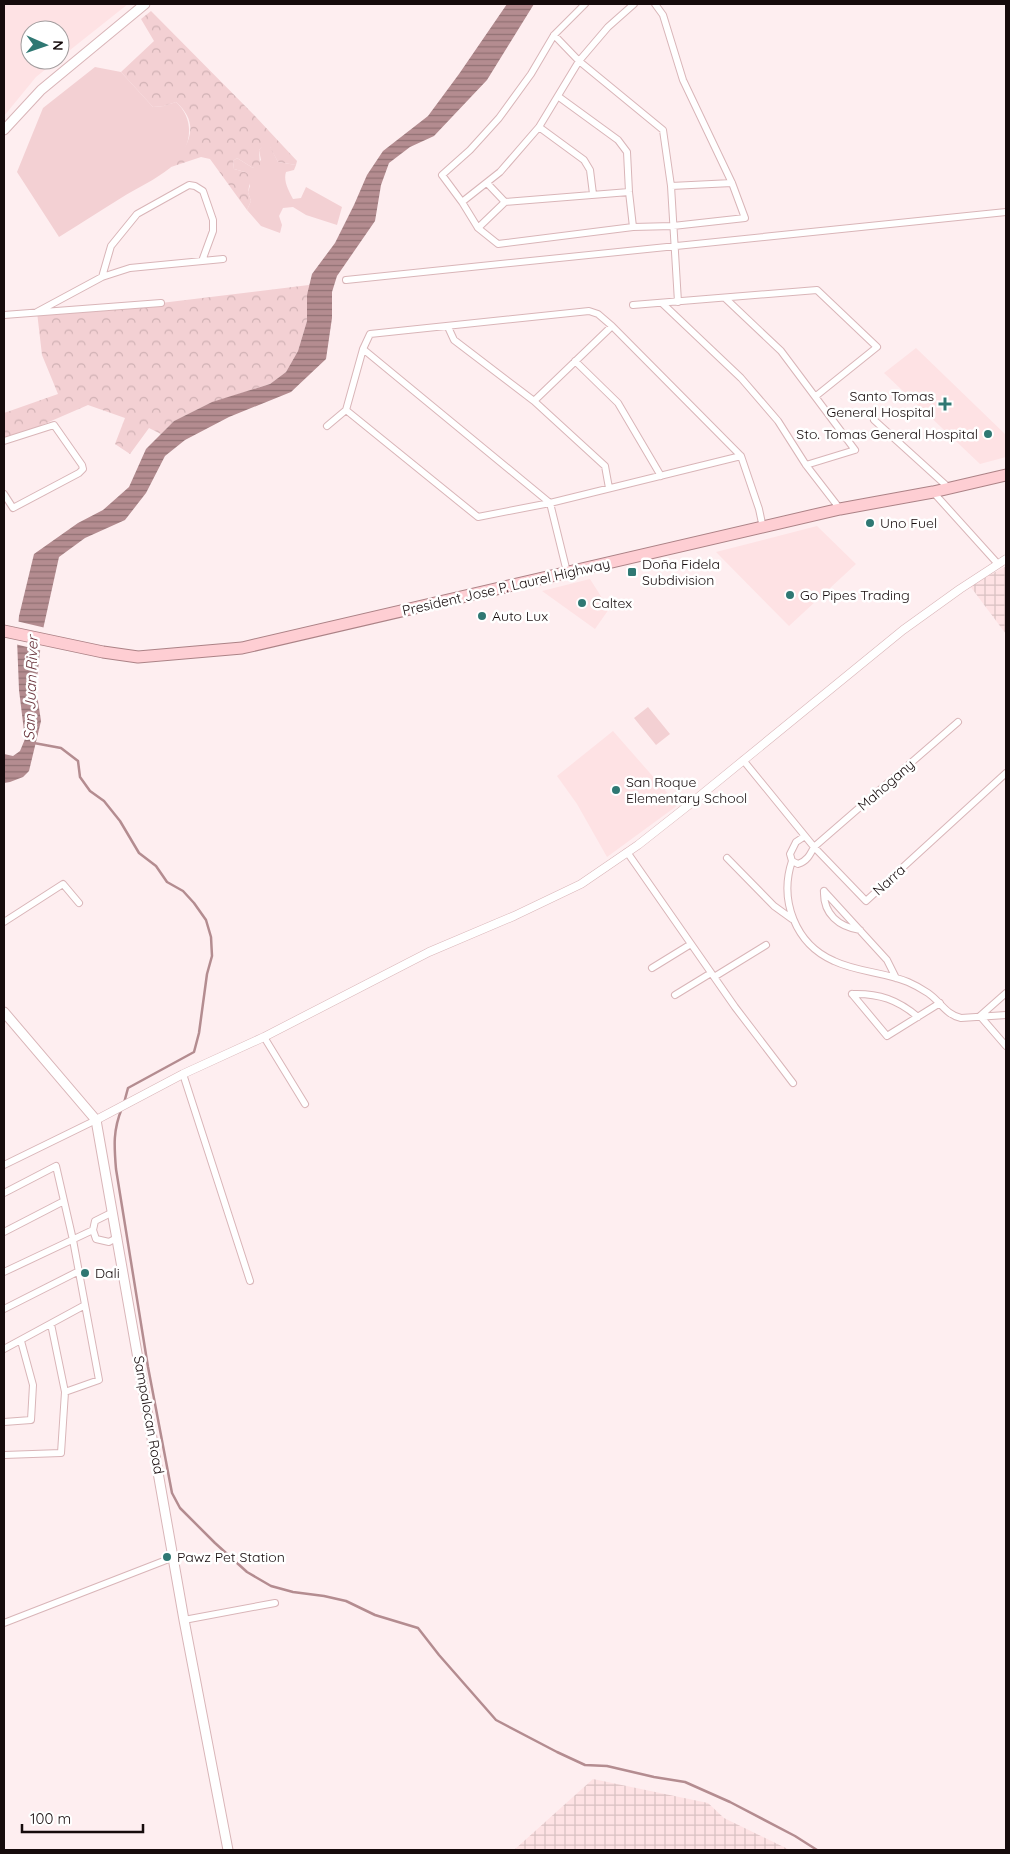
<svg xmlns="http://www.w3.org/2000/svg" width="1010" height="1854" font-family="Quicksand,sans-serif">
  <style>
    .built { fill: #fee2e4 }
    .industrial { fill: url(#industrial-grid) }
    .green { fill: #f3d0d3 }
    .forest { fill: url(#forest-crowns) }
    .water { fill: url(#water-rules) }
    .pier { fill: #feeef0 }
    .lines { fill: none; stroke-linecap: round; stroke-linejoin: round }
    .stream { stroke: #b48c90; stroke-width: 2.5 }
    .minor-casing { stroke: #d9b5b8; stroke-width: 8 }
    .tertiary-casing { stroke: #d9b5b8; stroke-width: 9 }
    .secondary-casing { stroke: #d9b5b8; stroke-width: 11 }
    .trunk-casing { stroke: #ac8286; stroke-width: 13 }
    .minor { stroke: #fff; stroke-width: 6 }
    .tertiary { stroke: #fff; stroke-width: 8 }
    .secondary { stroke: #fff; stroke-width: 9 }
    .trunk { stroke: #feced3; stroke-width: 11 }
    .poi-dot { fill: #2f7873; stroke: #fff; stroke-width: 2 }
    .labels { text-anchor: middle; stroke-width: 5; stroke-linejoin: round; paint-order: stroke }
    .poi-label { font-size: 14px; fill: #160b0c; stroke: #fff; text-anchor: start }
    .street-label { font-size: 14px; fill: #160b0c; stroke: #fff }
    .water-label { font-size: 15px; font-style: italic; fill: #683139; stroke: #fff }
  </style>
  <defs>
    <pattern id="industrial-grid" width="8" height="8" patternUnits="userSpaceOnUse" patternTransform="scale(1.25)"><rect width="8" height="8" fill="#fee2e4"/><path d="M0 4h8M4 0v8" fill="none" stroke="#d9c1c2"/></pattern>
    <pattern id="forest-crowns" width="20" height="18" patternUnits="userSpaceOnUse" patternTransform="scale(1.25)"><rect width="20" height="18" fill="#f3d0d3"/><path d="M2 6a3 3 0 1 1 6 0M12 15a3 3 0 1 1 6 0" fill="none" stroke="#d0b1b4"/></pattern>
    <pattern id="water-rules" width="6" height="5" patternUnits="userSpaceOnUse" patternTransform="scale(1.25)"><rect width="6" height="5" fill="#b48c90"/><path d="M0 2.5h6" fill="none" stroke="#917174"/></pattern>
  </defs>
  <rect width="100%" height="100%" fill="#feeef0"/>
  <path class="built" d="M 4,4 L 128,4 L 60,58 L 60,30 L 30,30 L 30,60 L 57,60 L 36,77 L 4,116 Z
    M 916,348 L 1006,435 L 1006,457 L 980,464 L 884,373 Z
    M 817,526 L 856,564 L 789,626 L 716,552 Z
    M 590,579 L 609,609 L 595,629 L 542,591 Z
    M 613,731 L 678,805 L 607,857 L 577,804 L 557,776 Z"/>
  <path class="industrial" d="M 1006,566 L 1006,634 L 970,586 Z
    M 593,1779 L 708,1803 L 724,1818 L 790,1850 L 514,1850 Z"/>
  <path class="green" d="M 95,67 L 121,72 L 153,107 L 164,106 L 176,102 C 197,121 191,151 170,168 C 155,180 137,188 121,198 C 100,211 80,224 59,237 L 17,172 L 43,108 Z
    M 263,146 L 270,146 L 278,162 L 296,165 L 294,170 L 286,172 C 283,181 289,191 293,199 L 301,198 L 306,187 L 342,207 L 337,225 L 306,215 L 293,207 L 283,208 L 279,216 L 282,225 L 280,233 L 261,226 L 247,210 L 251,201 L 248,192 L 250,186 L 245,172 L 234,169 L 233,161 L 237,158 L 253,168 L 261,160 L 259,150 Z
    M 648,707 L 670,734 L 656,745 L 634,718 Z"/>
  <path class="forest" d="M 151,11 L 255,116 L 297,161 L 296,165 L 278,162 L 270,147 L 264,146 L 259,150 L 260,165 L 253,168 L 237,158 L 233,161 L 234,169 L 245,172 L 251,176 L 248,192 L 251,201 L 247,210 L 210,159 L 201,157 L 171,167 C 188,146 202,125 176,102 L 164,106 L 153,107 L 121,72 L 154,41 L 141,19 Z
    M 317,284 L 307,294 L 307,321 L 298,351 L 286,372 L 270,384 L 210,403 L 174,421 L 161,434 L 149,428 L 130,454 L 115,444 L 125,418 L 88,405 L 5,441 L 4,413 L 58,394 L 42,355 L 37,312 L 161,303 Z"/>
  <path class="water" d="M 507,4 L 534,4 L 487,80 L 434,136 L 410,147 L 389,163 L 381,185 L 375,221 L 337,276 L 332,292 L 332,318 L 326,359 L 291,392 L 229,417 L 185,440 L 165,456 L 146,493 L 125,520 L 85,538 L 59,557 L 42,634 L 36,688 L 41,721 L 29,771 L 23,777 L 10,782 L 4,783 L 4,754 L 13,756 L 20,751 L 25,739 L 19,690 L 17,639 L 19,616 L 34,554 L 78,523 L 103,510 L 129,487 L 146,449 L 174,421 L 212,402 L 270,384 L 286,372 L 298,351 L 307,321 L 307,295 L 312,274 L 335,243 L 354,205 L 367,175 L 383,151 L 428,116 L 459,74 Z"/>
  <path class="pier" d="M 16,621 L 46,628 L 43,651 L 15,644 Z"/>
  <g class="lines">
    <path class="stream" d="M 34,743 L 61,748 L 78,761 L 80,777 L 90,791 L 104,801 L 120,821 L 139,853 L 156,866 L 167,882 L 183,891 L 194,903 L 206,920 L 211,937 L 212,956 L 207,974 L 199,1033 L 194,1052 L 128,1088 L 124,1103
      M 122,1108 C 113,1130 114,1145 116,1169 L 148,1367 L 172,1493 L 180,1508 L 215,1543 L 247,1572 L 271,1586 L 293,1592 L 324,1596 L 346,1601 L 375,1615 L 418,1628 L 439,1655 L 496,1720 L 557,1752 L 585,1765 L 607,1766 L 654,1777 L 685,1782 L 730,1802 L 795,1836 L 817,1850"/>
    <defs>
      <path id="minor" d="M 585,4 L 554,35 L 531,74 L 499,118 L 470,150 L 442,175 L 462,202 L 478,228 L 498,244 L 633,227 L 673,226 L 745,218 L 732,183 L 683,80 L 663,15 L 655,4
        M 554,35 L 579,61 L 663,130 L 671,186 L 678,302
        M 559,97 L 618,140 L 627,152 L 629,192 L 633,227
        M 539,127 L 584,160 L 590,170 L 593,194
        M 487,183 L 505,202
        M 671,186 L 732,183
        M 462,202 L 500,172 L 539,127 L 579,61 L 608,27 L 634,4
        M 478,228 L 505,202 L 629,192
        M 102,277 L 111,246 L 137,214 L 189,185 L 195,186 L 203,191 L 213,220 L 213,231 L 202,261
        M 346,280 L 1006,212
        M 725,298 L 781,351 L 855,450 L 806,465
        M 663,304 L 741,378 L 778,421 L 806,465 L 840,509
        M 633,305 L 817,290 L 877,347 L 816,396
        M 37,312 L 102,277 L 130,268 L 223,259
        M 4,315 L 161,303
        M 448,327 L 454,340 L 534,401 L 605,466 L 609,488
        M 363,349 L 370,334 L 589,311 L 598,314 L 612,326
        M 575,361 L 618,403 L 661,476
        M 534,401 L 612,326 L 741,456 L 759,509 L 763,528
        M 874,420 L 949,488
        M 327,426 L 346,410
        M 4,441 L 54,425 L 82,465 L 83,469 L 79,473 L 13,508 L 4,494
        M 933,492 L 998,564
        M 567,572 L 550,503 L 363,349 L 346,410 L 478,517 L 550,503 L 741,456
        M 743,760 L 814,847 L 866,901 L 1006,773
        M 805,836 L 796,842 L 790,854 L 792,861 L 798,864 C 807,861 810,855 814,847 L 958,722
        M 627,852 L 735,1007 L 793,1083
        M 727,858 L 774,906 L 792,919
        M 792,861 C 779,900 795,944 834,961 C 857,972 884,972 908,982 C 915,985 922,989 928,993 C 940,1001 946,1015 961,1018 L 1006,1015
        M 824,891 L 887,960 L 896,978
        M 824,891 C 823,914 839,927 860,930
        M 4,922 L 63,884 L 79,903
        M 652,968 L 691,944
        M 714,977 L 766,945
        M 1006,993 L 980,1016 L 1006,1046
        M 852,994 L 887,1036 L 940,1003
        M 852,994 C 879,993 898,1000 918,1017
        M 675,995 L 711,973
        M 264,1037 L 305,1104
        M 183,1074 L 250,1281
        M 4,1165 L 96,1120
        M 4,1193 L 56,1166 L 73,1240 L 99,1380 L 65,1392
        M 113,1212 L 95,1221 L 93,1230 L 96,1239 L 109,1242 L 118,1237
        M 4,1232 L 64,1201
        M 4,1272 L 93,1230
        M 4,1309 L 79,1271
        M 4,1349 L 85,1305
        M 4,1422 L 31,1420 L 33,1385 L 21,1341
        M 4,1455 L 61,1453 L 65,1392 L 51,1324
        M 184,1620 L 275,1603
        M 4,1623 L 174,1557"/>
      <path id="tertiary" d="M 96,1120 L 183,1074 L 264,1037 L 429,952 L 514,916 L 581,884 L 638,845 L 690,804 L 903,630 L 960,589 L 1006,559"/>
      <path id="secondary" d="M 4,130 L 41,90 L 145,4
        M 4,1012 L 96,1120 L 184,1620 L 228,1850"/>
      <path id="trunk" d="M 4,631 L 103,652 L 138,657 L 242,648 L 840,509 L 933,492 L 1006,475"/>
    </defs>
    <use href="#minor" class="minor-casing"/>
    <use href="#tertiary" class="tertiary-casing"/>
    <use href="#secondary" class="secondary-casing"/>
    <use href="#trunk" class="trunk-casing"/>
    <use href="#minor" class="minor"/>
    <use href="#tertiary" class="tertiary"/>
    <use href="#secondary" class="secondary"/>
    <use href="#trunk" class="trunk"/>
  </g>
  <g class="poi-dot">
    <path d="M942.5 396.5h5v5h5v5h-5v5h-5v-5h-5v-5h5z"/>
    <circle cx="988" cy="434" r="5"/>
    <circle cx="870" cy="523" r="5"/>
    <rect x="627" y="567" width="10" height="10" rx="2.5"/>
    <circle cx="790" cy="595" r="5"/>
    <circle cx="582" cy="603" r="5"/>
    <circle cx="482" cy="616" r="5"/>
    <circle cx="616" cy="790" r="5"/>
    <circle cx="85" cy="1273" r="5"/>
    <circle cx="167" cy="1557" r="5"/>
  </g>
  <g class="labels">
    <g class="poi-label">
      <text x="934" y="401" text-anchor="end">Santo Tomas<tspan x="934" dy="16">General Hospital</tspan></text>
      <text x="978" y="439" text-anchor="end">Sto. Tomas General Hospital</text>
      <text x="880" y="528">Uno Fuel</text>
      <text x="642" y="569">Doña Fidela<tspan x="642" dy="16">Subdivision</tspan></text>
      <text x="800" y="600">Go Pipes Trading</text>
      <text x="592" y="608">Caltex</text>
      <text x="492" y="621">Auto Lux</text>
      <text x="626" y="787">San Roque<tspan x="626" dy="16">Elementary School</tspan></text>
      <text x="95" y="1278">Dali</text>
      <text x="177" y="1562">Pawz Pet Station</text>
    </g>
    <g class="street-label">
      <text transform="translate(506 587) rotate(-13)" y="5">President Jose P. Laurel Highway</text>
      <text transform="translate(886 785) rotate(-41)" y="5">Mahogany</text>
      <text transform="translate(889 880) rotate(-42)" y="5">Narra</text>
      <text transform="translate(149 1415) rotate(80)" y="5">Sampalocan Road</text>
    </g>
    <g class="water-label">
      <text transform="translate(31 688) rotate(-88)" y="5">San Juan River</text>
    </g>
  </g>
  <rect width="1010" height="1854" fill="none" stroke="#160b0c" stroke-width="10"/>
  <g transform="translate(45 45) rotate(92)"><circle r="24" fill="#ffffff" stroke="#a29d9e"/>
  <path d="M0-4L9 19L0 12L-9 19Z" fill="#2f7873"/>
  <text y="-8" font-size="14" font-weight="bold" text-anchor="middle" fill="#160b0c">N</text>
  </g>
  <path d="M22 1824v8h121v-8" fill="none" stroke="#160b0c" stroke-width="2.5"/>
  <text x="30" y="1824" font-size="15" fill="#160b0c" stroke="#ffffff" stroke-width="4" paint-order="stroke">100 m</text>
</svg>
